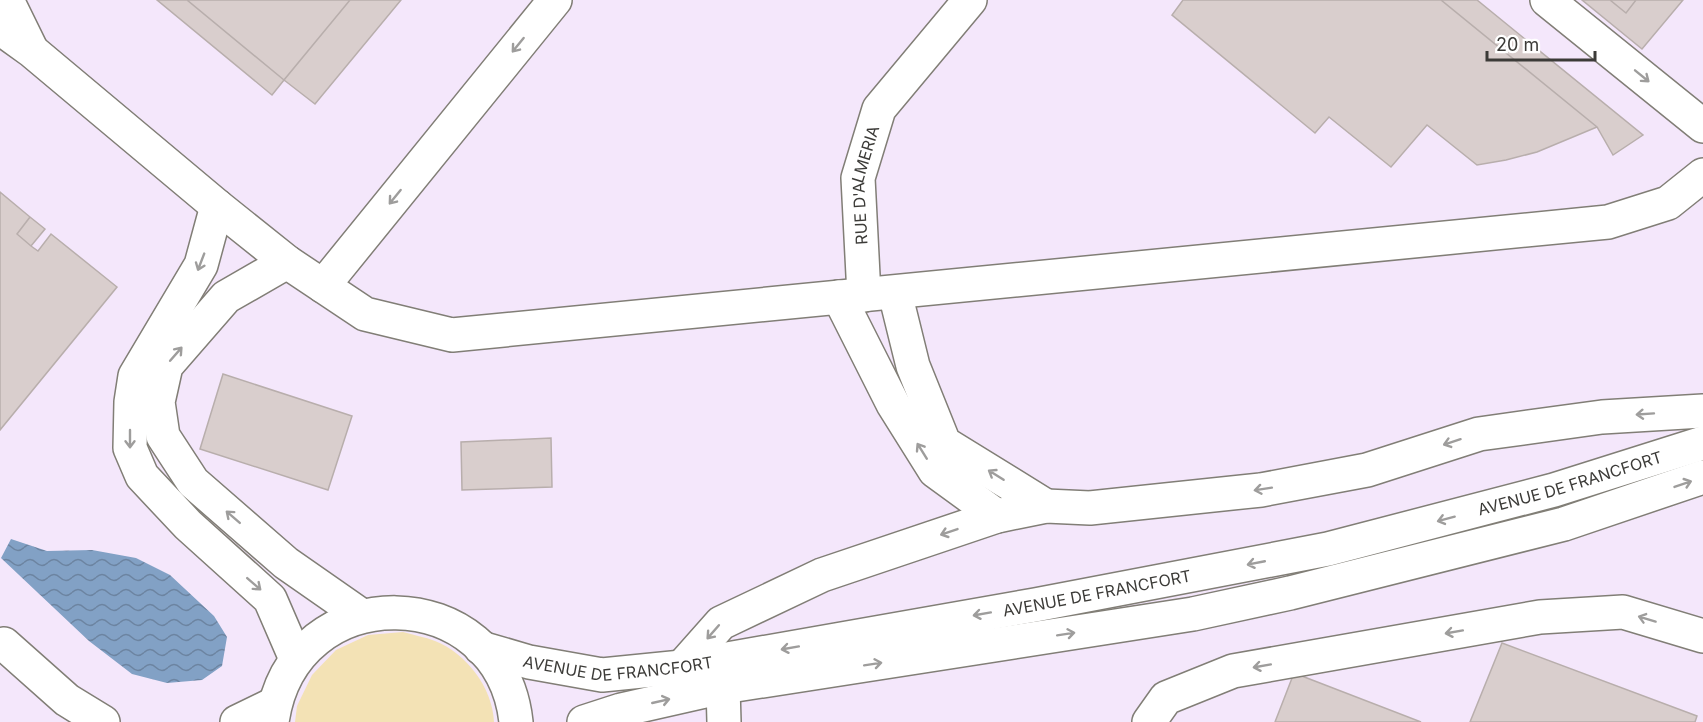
<svg xmlns="http://www.w3.org/2000/svg" width="1703" height="722" font-family="Inter,sans-serif">
  <style>
    .industrial { fill: #f4e7fb }
    .green { fill: #f3e2b5 }
    .water { fill: url(#water-waves) }
    .building { fill: #d9cecd; stroke: #b8aeac; stroke-width: 1.5 }
    .lines { fill: none; stroke-linecap: round; stroke-linejoin: round }
    .minor-casing { stroke: #817e76; stroke-width: 36 }
    .minor { stroke: #fff; stroke-width: 33 }
    .oneway { stroke: #9e9d9c }
    .labels { text-anchor: middle; stroke-width: 6; stroke-linejoin: round; paint-order: stroke }
    .street-label { font-size: 16px; fill: #3c3b38; stroke: #fff }
  </style>
  <defs>
    <pattern id="water-waves" width="16" height="10" patternUnits="userSpaceOnUse" patternTransform="scale(1.5)"><rect width="16" height="10" fill="#82a1c5"/><path d="M0 5q4-4 8 0t8 0" fill="none" stroke="#6c84a1"/></pattern>
  </defs>
  <rect width="100%" height="100%" fill="#f9f6ed"/>
  <path class="industrial" d="M 0,0 L 1703,0 L 1703,722 L 0,722 Z"/>
  <path class="green" d="M 403,632 C 413,635 425,637 435,641 C 466,653 493,688 494,722 L 295,722 L 297,706 L 312,675 L 336,650 L 368,635 Z"/>
  <path class="water" d="M 11,539 L 47,551 L 92,550 L 136,558 L 170,575 L 214,616 L 227,637 L 222,666 L 202,680 L 167,683 L 132,674 L 89,641 L 1,558 Z"/>
  <path class="building" d="M 157,0 L 187,0 L 284,80 L 272,95 Z
    M 187,0 L 350,0 L 284,80 Z
    M 350,0 L 401,0 L 315,104 L 284,80 Z
    M 1183,0 L 1441,0 L 1597,127 L 1537,152 L 1506,160 L 1477,165 L 1427,125 L 1391,167 L 1329,117 L 1315,133 L 1172,15 Z
    M 1441,0 L 1477,0 L 1643,135 L 1613,155 L 1597,127 Z
    M 1582,0 L 1610,0 L 1626,13 L 1636,0 L 1683,0 L 1642,49 Z
    M 1610,0 L 1636,0 L 1626,13 Z
    M 0,192 L 30,217 L 17,234 L 31,246 L 38,251 L 51,234 L 117,287 L 0,430 Z
    M 30,217 L 45,229 L 31,246 L 17,234 Z
    M 223,374 L 352,416 L 328,490 L 200,449 Z
    M 551,438 L 552,487 L 462,490 L 461,442 Z
    M 1502,643 L 1697,716 L 1695,722 L 1470,722 Z
    M 1294,673 L 1421,722 L 1275,722 Z"/>
  <g class="lines">
    <defs>
      <g id="minor">
        <path d="M 7,0 L 30,47"/>
        <path d="M 1547,0 L 1703,126"/>
        <path d="M 0,28 L 32,51 L 217,206 L 287,262 L 365,314 L 452,335 L 1608,222 L 1668,203 L 1703,175"/>
        <path d="M 217,206 L 201,265 L 135,376 L 131,402 L 130,448 L 142,476 L 188,525 L 270,599 L 296,659"/>
        <path d="M 287,262 L 226,297 L 166,366 L 158,402 L 163,436 L 193,482 L 286,563 L 362,616"/>
        <path d="M 323,286 L 555,0"/>
        <path d="M 895,293 L 913,366 L 944,443 L 1046,506"/>
        <path id="s1" d="M 864,295 L 858,178 L 879,109 L 970,0"/>
        <path d="M 839,297 L 893,404 L 935,471 L 997,516"/>
        <path d="M 4,644 L 67,700 L 103,722"/>
        <path id="s2" d="M 481,648 L 529,662 L 602,675 L 682,667 L 1035,605 L 1328,549 L 1554,490 L 1703,443"/>
        <path d="M 682,667 L 721,623 L 822,575 L 997,516 L 1046,506 L 1090,508 L 1261,490 L 1367,470 L 1479,434 L 1602,417 L 1703,411"/>
        <path d="M 723,687 L 724,722"/>
        <path d="M 237,722 L 274,704"/>
        <path d="M 272,722 C 293,573 501,580 516,722"/>
        <path d="M 584,722 L 621,710 L 723,687 L 1193,614 L 1290,593 L 1564,524 L 1703,477"/>
        <path d="M 1149,722 L 1166,698 L 1233,671 L 1540,617 L 1623,612 L 1703,636"/>
      </g>
    </defs>
    <use href="#minor" class="minor-casing"/>
    <use href="#minor" class="minor"/>
  </g>
  <defs><path id="oneway-shaft" d="M-6 0H5M1.5-3L5.5 0L1.5 3" fill="none" stroke-width="1.6" stroke-linecap="round" stroke-linejoin="round" transform="scale(1.5)"/></defs>
  <g class="oneway">
    <use href="#oneway-shaft" transform="translate(518 45) rotate(129)"/>
    <use href="#oneway-shaft" transform="translate(1642 76) rotate(39)"/>
    <use href="#oneway-shaft" transform="translate(395 197) rotate(129)"/>
    <use href="#oneway-shaft" transform="translate(201 262) rotate(111)"/>
    <use href="#oneway-shaft" transform="translate(176 354) rotate(-49)"/>
    <use href="#oneway-shaft" transform="translate(1645 414) rotate(176)"/>
    <use href="#oneway-shaft" transform="translate(130 439) rotate(90)"/>
    <use href="#oneway-shaft" transform="translate(1452 442) rotate(162)"/>
    <use href="#oneway-shaft" transform="translate(922 451) rotate(-122)"/>
    <use href="#oneway-shaft" transform="translate(996 475) rotate(-148)"/>
    <use href="#oneway-shaft" transform="translate(1683 484) rotate(-19)"/>
    <use href="#oneway-shaft" transform="translate(1263 489) rotate(171)"/>
    <use href="#oneway-shaft" transform="translate(233 517) rotate(-139)"/>
    <use href="#oneway-shaft" transform="translate(1446 519) rotate(165)"/>
    <use href="#oneway-shaft" transform="translate(949 532) rotate(161)"/>
    <use href="#oneway-shaft" transform="translate(1256 563) rotate(169)"/>
    <use href="#oneway-shaft" transform="translate(254 584) rotate(41)"/>
    <use href="#oneway-shaft" transform="translate(982 614) rotate(170)"/>
    <use href="#oneway-shaft" transform="translate(1647 619) rotate(-163)"/>
    <use href="#oneway-shaft" transform="translate(713 632) rotate(131)"/>
    <use href="#oneway-shaft" transform="translate(1454 632) rotate(170)"/>
    <use href="#oneway-shaft" transform="translate(1066 634) rotate(-9)"/>
    <use href="#oneway-shaft" transform="translate(790 648) rotate(170)"/>
    <use href="#oneway-shaft" transform="translate(873 664) rotate(-9)"/>
    <use href="#oneway-shaft" transform="translate(1262 666) rotate(170)"/>
    <use href="#oneway-shaft" transform="translate(661 701) rotate(-13)"/>
  </g>
  <g class="labels">
    <g class="street-label">
      <text dy="6" stroke="none"><textPath href="#s1" startOffset="111">RUE D'ALMERIA</textPath></text>
      <text dy="6" stroke="none"><textPath href="#s2" startOffset="1112">AVENUE DE FRANCFORT</textPath></text>
      <text dy="6" stroke="none"><textPath href="#s2" startOffset="626">AVENUE DE FRANCFORT</textPath></text>
      <text dy="6" stroke="none"><textPath href="#s2" startOffset="140">AVENUE DE FRANCFORT</textPath></text>
    </g>
  </g>
  <path d="M1487 51v9h108v-9" fill="none" stroke="#3c3b38" stroke-width="3"/>
  <text x="1496" y="51" font-size="18" fill="#3c3b38" stroke="#ffffff" stroke-width="4.5" paint-order="stroke">20 m</text>
</svg>
